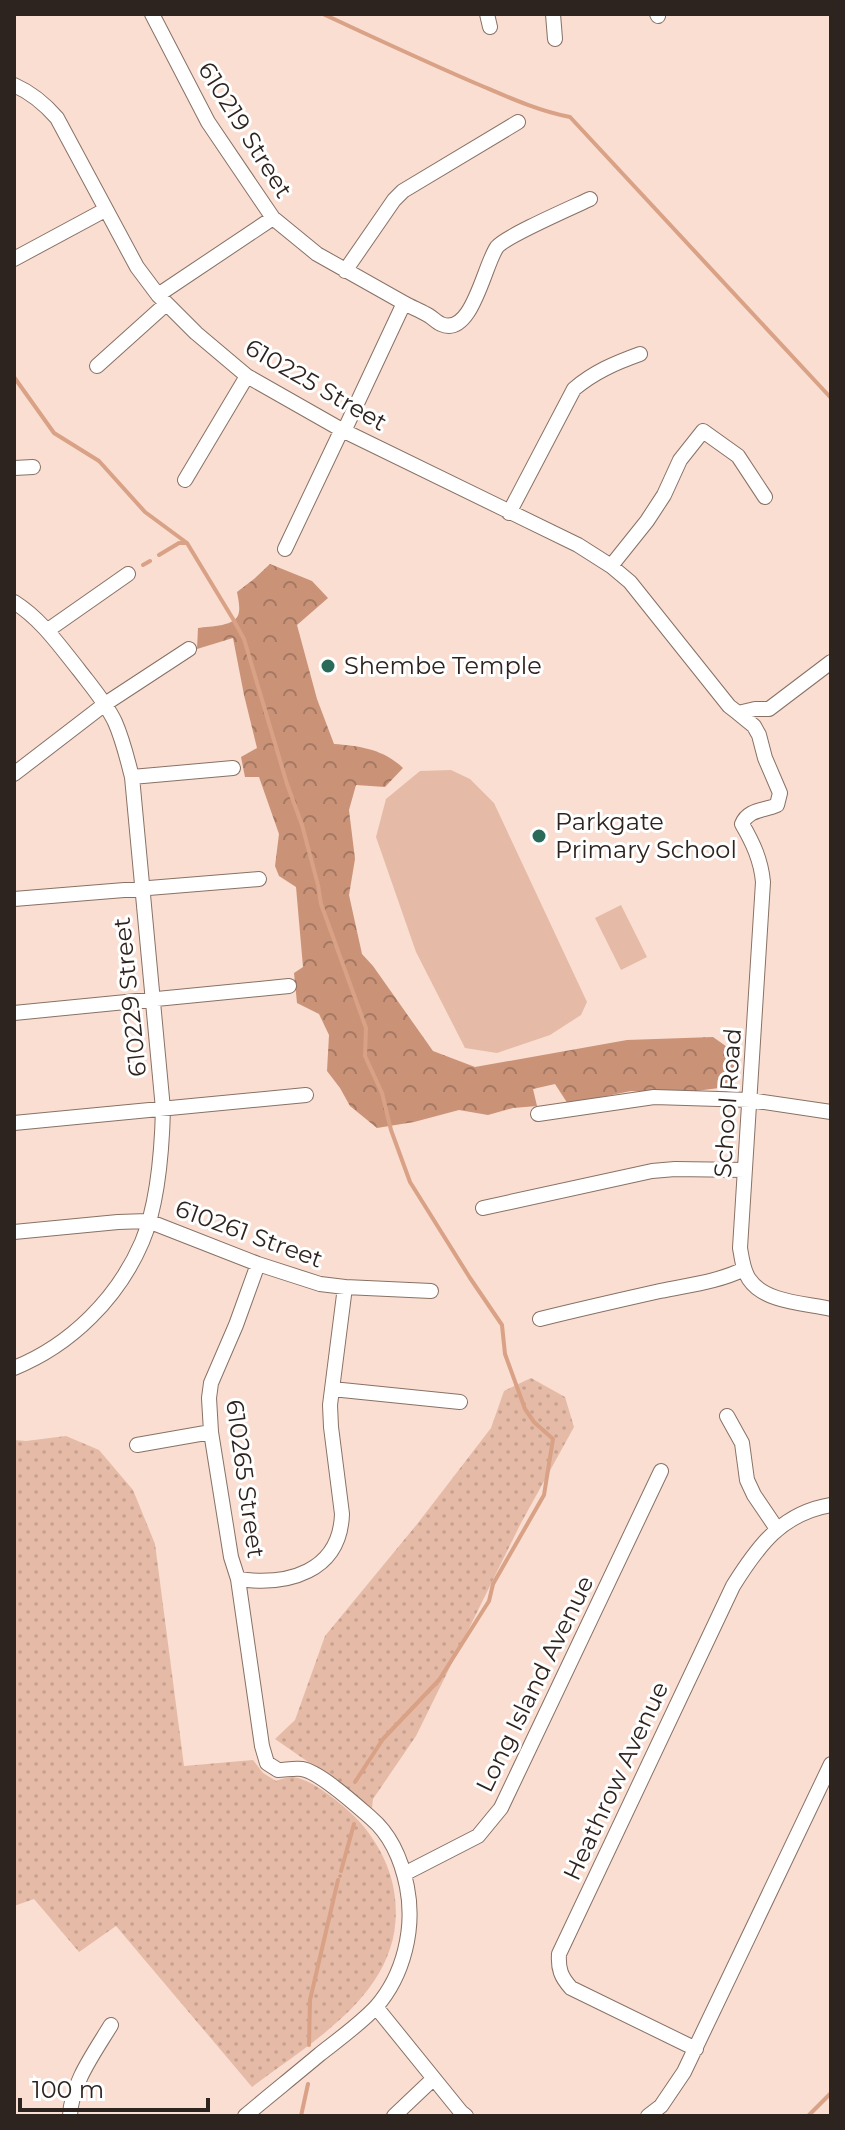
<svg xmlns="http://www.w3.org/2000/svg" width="845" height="2130" font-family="Montserrat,sans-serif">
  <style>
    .grass { fill: url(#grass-dots) }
    .forest { fill: url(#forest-crowns) }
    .pitch { fill: #e5bba7 }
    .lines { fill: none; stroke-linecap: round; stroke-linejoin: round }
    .stream { stroke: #d9a185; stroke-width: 4 }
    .street-casing { stroke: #887165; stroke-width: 16 }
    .street { stroke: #fff; stroke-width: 14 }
    .poi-dot { fill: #2a6a59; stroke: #fff; stroke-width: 3 }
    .labels { text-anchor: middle; stroke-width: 6; stroke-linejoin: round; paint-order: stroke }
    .street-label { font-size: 24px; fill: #2e241f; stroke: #fff }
    .poi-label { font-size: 24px; fill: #2e241f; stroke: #fff; text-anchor: start }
  </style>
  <defs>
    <pattern id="grass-dots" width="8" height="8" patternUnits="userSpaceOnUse" patternTransform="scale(2)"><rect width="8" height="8" fill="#e5bba7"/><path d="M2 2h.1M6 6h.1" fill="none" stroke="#c5a18f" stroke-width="1.8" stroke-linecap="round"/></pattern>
    <pattern id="forest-crowns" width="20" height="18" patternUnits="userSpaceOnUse" patternTransform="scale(2)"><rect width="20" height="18" fill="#ca9378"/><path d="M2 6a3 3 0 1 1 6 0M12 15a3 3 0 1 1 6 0" fill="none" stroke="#a47862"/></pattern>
  </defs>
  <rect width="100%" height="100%" fill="#f9ded1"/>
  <path class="grass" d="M 531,1378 L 565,1397 L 574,1427 L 521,1523 L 416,1736 L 373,1799 L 372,1808 L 340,1784 L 275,1739 L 295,1720 L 325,1636 L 418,1523 L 491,1428 L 504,1391 Z
    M 66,1436 L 99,1450 L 133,1490 L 155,1544 L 184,1766 L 253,1760 L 263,1773 L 276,1781 C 281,1779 288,1777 293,1777 C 312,1779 342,1804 355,1817 C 374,1836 390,1864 394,1891 C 410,1987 318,2037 252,2087 L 116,1926 L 79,1952 L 34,1899 L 14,1906 L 14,1440 L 26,1441 Z"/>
  <path class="forest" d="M 270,564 L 312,581 L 328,598 L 297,625 L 317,699 L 334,744 C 360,746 383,749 403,768 L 385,787 L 356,785 L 349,810 L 355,859 L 349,895 L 362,954 L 373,966 L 433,1051 L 475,1067 L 627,1040 L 713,1037 L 730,1049 L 737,1068 L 727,1087 L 680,1093 L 631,1091 L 568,1104 L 555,1084 L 533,1089 L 537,1106 L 513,1108 L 488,1115 L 459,1110 L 414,1122 L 377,1128 L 350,1106 L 340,1088 L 327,1071 L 329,1035 L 319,1014 L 297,1003 L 294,973 L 303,967 L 296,887 L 279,876 L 275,866 L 279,834 L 259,777 L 245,777 L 241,757 L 257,748 L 244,695 L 233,638 L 197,649 L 198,628 C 210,626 237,627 239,612 C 240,606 238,598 237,592 L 254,579 Z"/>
  <path class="pitch" d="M 451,770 L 470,779 L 494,803 L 587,1002 L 581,1015 L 550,1035 L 497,1053 L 465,1048 L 416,952 L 376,837 L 386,799 L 420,771 Z
    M 621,905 L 647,957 L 621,970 L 595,918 Z"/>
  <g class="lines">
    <path class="stream" d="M 323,14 C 375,38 428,63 482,86 C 510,98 539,111 570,117 L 831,398
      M 14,377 L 54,433 L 99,461 L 145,512 L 187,543 L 233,619 L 244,639 L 287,784 L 302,825 L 318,885 L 321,904 L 366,1028 L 365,1056 L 382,1093 L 391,1130 L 410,1182 L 470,1278 L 502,1325 L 505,1354 L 525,1409 L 534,1422 L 553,1439 L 544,1495 L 493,1584 L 489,1601 L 439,1680 L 383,1739 L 355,1782
      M 159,555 L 179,543 L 185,543
      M 143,565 L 150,561
      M 341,1871 L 354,1824
      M 309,2045 L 310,2000 L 338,1880
      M 301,2116 L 308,2084
      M 808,2116 L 831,2093"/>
    <defs>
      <path id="street" d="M 152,14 L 208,122 L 273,218 L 317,254 L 404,303 L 345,429 L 342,429 L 285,549
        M 487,14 L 490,27
        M 553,14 L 555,39
        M 657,14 L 658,16
        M 14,85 C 32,93 44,103 57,118 L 137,267 L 158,295 L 196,333 L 247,376 L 342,430 L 578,545 L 611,566 L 630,582 L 729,706 L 738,713 L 755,709 L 769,709 L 831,662
        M 14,259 L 105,210
        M 345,271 L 394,200 L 403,191 L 518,122
        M 158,295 L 273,218
        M 404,303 C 411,307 419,310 426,314 C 431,316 436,322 441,324 C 472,338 484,265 497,247 C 506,236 573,207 590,199
        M 97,366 L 166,304
        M 14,468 L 33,467
        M 185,480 L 247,376
        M 509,513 L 574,389 C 594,372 615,363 640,354
        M 611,566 L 647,521 L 664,495 L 680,460 L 703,431 L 738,456 L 765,497
        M 14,602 C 41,619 59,645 79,670 C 92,687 106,703 115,722 C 123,740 127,758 132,777 L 163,1109 C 162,1149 158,1204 142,1242 C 118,1298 71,1345 14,1368
        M 48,630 L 128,574
        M 738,713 L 754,726 L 759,735 L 765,758 L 780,793 L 777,805 C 764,811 748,809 742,824 C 753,843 761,860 763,882 L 740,1248 C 742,1259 743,1270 749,1279 C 765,1303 806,1303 831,1309
        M 14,774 L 105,704 L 189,649
        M 132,777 L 233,768
        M 14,899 L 259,879
        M 14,1013 L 289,986
        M 538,1114 L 654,1097 L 750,1100 L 831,1112
        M 14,1123 L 306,1095
        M 483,1208 L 652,1171 L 675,1169 L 745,1170
        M 14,1232 L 118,1222 L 148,1221 L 258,1264 L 320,1284 L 345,1287 L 431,1291
        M 258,1264 L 236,1325 L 211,1383 L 209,1398 L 211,1432 L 231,1557 L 238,1579 C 288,1586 340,1572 342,1514 L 331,1427 L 330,1405 L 345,1287
        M 540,1319 C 580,1309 620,1300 660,1291 C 688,1285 718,1282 744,1269
        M 332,1389 L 460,1402
        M 727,1416 L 742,1443 L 747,1480 L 754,1495 L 777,1529
        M 137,1445 L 211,1432
        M 238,1579 L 262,1746 L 267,1763 L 278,1770 C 285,1770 294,1768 302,1769 C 320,1772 356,1805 371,1818 C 391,1835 402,1862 407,1887 C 415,1928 404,1975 376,2007 C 360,2024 339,2039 320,2054 C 295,2075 270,2095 245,2116
        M 404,1874 L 478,1836 L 501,1808 L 661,1471
        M 376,2007 L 461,2112 L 466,2116
        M 696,2049 L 571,1988 C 561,1977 558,1969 559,1954 L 733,1586 C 758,1546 782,1513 831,1505
        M 70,2116 C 71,2084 94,2053 111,2025
        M 394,2116 L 433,2079
        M 648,2116 L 661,2106 L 684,2072 L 831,1764"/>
    </defs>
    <use href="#street" class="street-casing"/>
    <use href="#street" class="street"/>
  </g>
  <g class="poi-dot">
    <circle cx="328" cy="666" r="8"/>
    <circle cx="539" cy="836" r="8"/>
  </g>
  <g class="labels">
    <g class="street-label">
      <text transform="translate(245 130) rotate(58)" y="8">610219 Street</text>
      <text transform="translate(316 385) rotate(30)" y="8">610225 Street</text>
      <text transform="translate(130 997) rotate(-96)" y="8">610229 Street</text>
      <text transform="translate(728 1103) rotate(-86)" y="8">School Road</text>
      <text transform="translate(249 1234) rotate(20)" y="8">610261 Street</text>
      <text transform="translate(245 1479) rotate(82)" y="8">610265 Street</text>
      <text transform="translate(535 1684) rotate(-64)" y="8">Long Island Avenue</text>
      <text transform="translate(616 1781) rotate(-65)" y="8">Heathrow Avenue</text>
    </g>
    <g class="poi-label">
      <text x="344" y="674">Shembe Temple</text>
      <text x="555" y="830">Parkgate<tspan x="555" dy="28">Primary School</tspan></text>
    </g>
  </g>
  <rect width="845" height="2130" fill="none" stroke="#2e241f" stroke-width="32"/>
  <path d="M20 2098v12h188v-12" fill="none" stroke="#2e241f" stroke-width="4"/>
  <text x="32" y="2098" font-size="24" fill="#2e241f" stroke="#ffffff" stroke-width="6" paint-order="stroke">100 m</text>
</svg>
